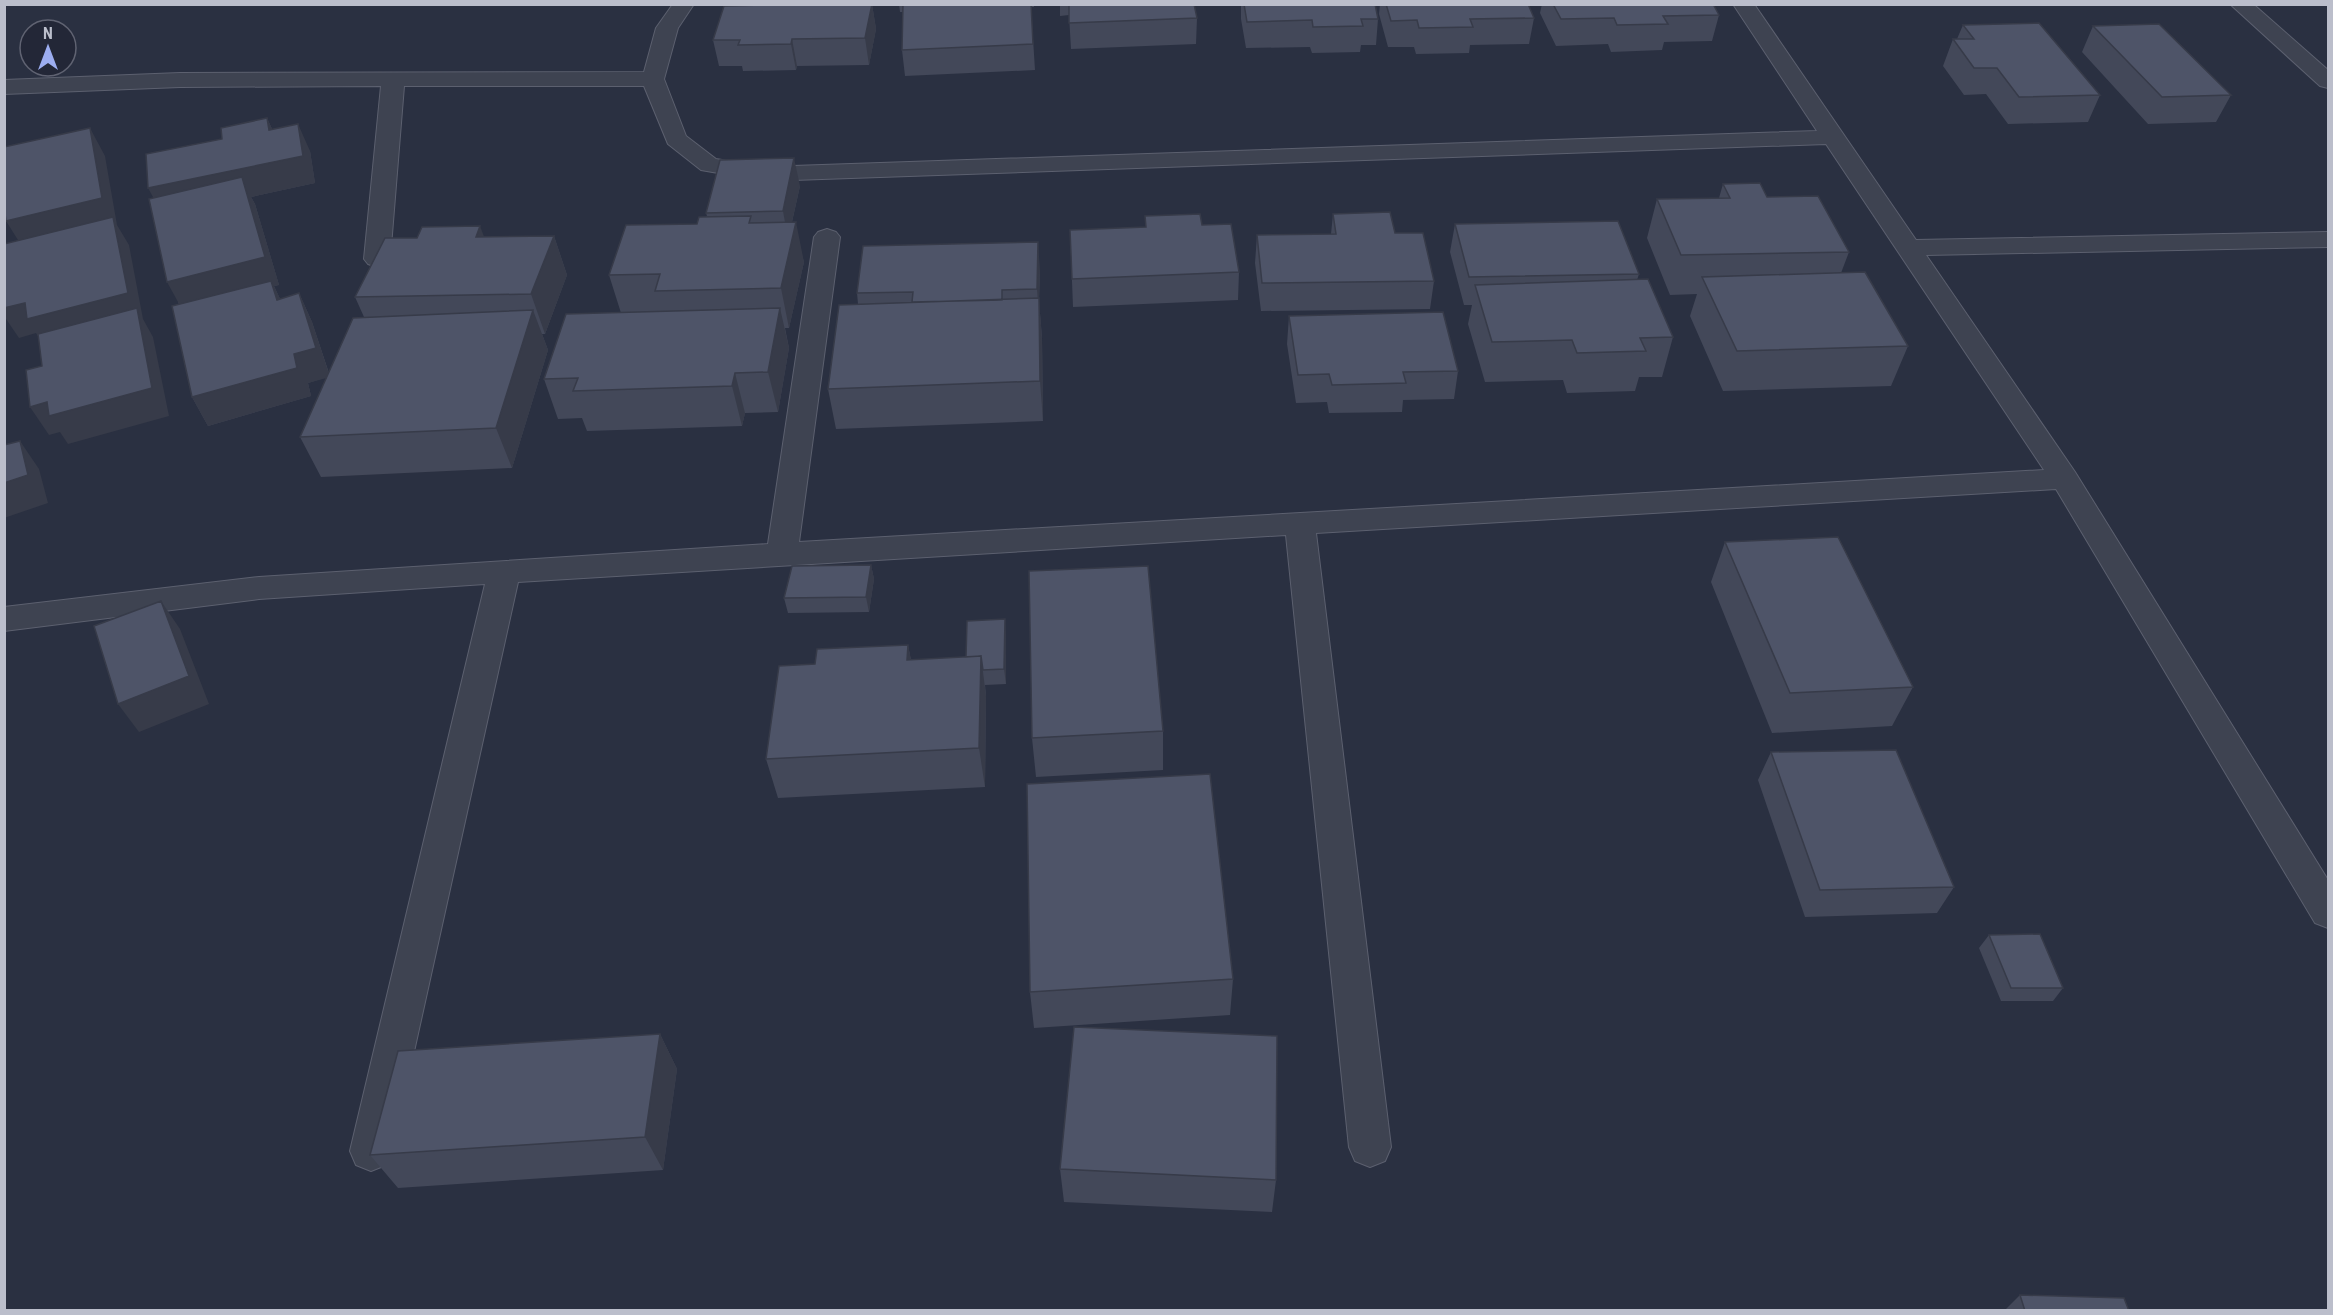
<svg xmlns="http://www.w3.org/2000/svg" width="2333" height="1315" font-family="'Roboto Condensed',sans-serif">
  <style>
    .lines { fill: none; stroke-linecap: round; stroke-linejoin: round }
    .street-casing { stroke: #5c606f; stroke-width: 2 }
    .street { fill: #3e4351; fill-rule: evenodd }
    .wall { fill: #434859 }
    .shaded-wall { fill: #373b49 }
    .building { fill: #4e5468; stroke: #373b49; stroke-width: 1.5 }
  </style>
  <rect width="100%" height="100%" fill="#2a3041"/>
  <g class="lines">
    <defs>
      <path id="street" d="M 673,4 L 694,4 L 678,28 L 664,79 L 686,136 L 716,159 L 764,167 L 1817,131 L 1733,4 L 1754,4 L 1916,240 L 2328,232 L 2328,247 L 1926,255 L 2075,472 L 2328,880 L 2328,928 L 2315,923 L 2056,489 L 1316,533 L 1391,1147 L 1385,1161 L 1370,1167 L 1355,1161 L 1349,1147 L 1286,535 L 518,582 L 392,1151 L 386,1165 L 371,1171 L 356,1165 L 350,1151 L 485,584 L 259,599 L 4,631 L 4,607 L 259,577 L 768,544 L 814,237 L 818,232 L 827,229 L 836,232 L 840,237 L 799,542 L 2044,470 L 1826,144 L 764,181 L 701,170 L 668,144 L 644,86 L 404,86 L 390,259 L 386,264 L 377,267 L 368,264 L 364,259 L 381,86 L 180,87 L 4,94 L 4,80 L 180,73 L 644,72 L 656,28 Z
        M 2230,4 L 2253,4 L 2328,70 L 2328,88 L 2320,86 Z"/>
    </defs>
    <use href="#street" class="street-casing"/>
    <use href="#street" class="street"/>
  </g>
  <path class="wall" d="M 872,4 L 876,29 L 869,65 L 797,66 L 796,70 L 743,71 L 742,66 L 719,66 L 713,40 Z
    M 899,4 L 1034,4 L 1034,7 L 1031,7 L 1035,70 L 905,76 L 902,50 L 903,12 L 900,12 Z
    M 1060,4 L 1194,4 L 1197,18 L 1196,44 L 1071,49 L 1069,15 L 1060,16 Z
    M 1241,4 L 1375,4 L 1378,19 L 1376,45 L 1361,45 L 1360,52 L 1312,53 L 1310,47 L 1246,48 L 1241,19 Z
    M 1380,4 L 1528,4 L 1534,18 L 1529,44 L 1470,45 L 1469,53 L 1416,54 L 1414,47 L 1388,47 L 1379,14 Z
    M 1542,4 L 1713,4 L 1719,15 L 1712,41 L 1664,42 L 1662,50 L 1611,52 L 1608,44 L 1556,46 L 1540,13 Z
    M 1963,25 L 2100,95 L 2088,122 L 2008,124 L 1986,94 L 1964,95 L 1943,66 L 1953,39 L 1957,39 Z
    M 2093,26 L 2231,95 L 2216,122 L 2148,124 L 2082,52 Z
    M 267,118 L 272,129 L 310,151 L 315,183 L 251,197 L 255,204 L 279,285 L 274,286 L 280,299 L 299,293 L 312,322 L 329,373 L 364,317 L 355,297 L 484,237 L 554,236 L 567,275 L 545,334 L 542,334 L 548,350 L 512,468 L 321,477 L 300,437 L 327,377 L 308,383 L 311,396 L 208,426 L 192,397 L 179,305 L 153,198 L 222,139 Z
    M 1723,184 L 1767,197 L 1849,252 L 1841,273 L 1908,346 L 1891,386 L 1723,391 L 1690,316 L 1697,294 L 1670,295 L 1647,238 L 1657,199 L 1719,198 Z
    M 800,186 L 792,222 L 804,262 L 789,328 L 785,328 L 789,348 L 778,412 L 745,413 L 742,426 L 587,431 L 582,418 L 558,419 L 544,379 L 621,313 L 609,275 L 697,224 L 707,216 L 706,213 Z
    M 1333,214 L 1395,233 L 1434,281 L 1430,309 L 1261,311 L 1255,263 L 1257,235 L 1331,234 Z
    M 1455,224 L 1639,274 L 1637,280 L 1673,337 L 1662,377 L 1639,377 L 1635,391 L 1567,393 L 1563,380 L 1485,382 L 1468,324 L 1472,305 L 1464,305 L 1450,252 Z
    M 1202,225 L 1239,272 L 1238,300 L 1073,307 L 1070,230 Z
    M 1040,270 L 1039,301 L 1042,338 L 1043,421 L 836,429 L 828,389 L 858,304 L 857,293 Z
    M 1289,316 L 1458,371 L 1454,399 L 1403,400 L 1402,412 L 1329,413 L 1327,402 L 1296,403 L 1287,344 Z
    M 1725,542 L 1913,687 L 1892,726 L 1772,733 L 1711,582 Z
    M 871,565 L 874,579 L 869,612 L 788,613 L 784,598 Z
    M 1006,634 L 1006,684 L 985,685 L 986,696 L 985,787 L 778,798 L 766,759 L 815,664 L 908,645 L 911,660 L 966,657 Z
    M 1163,731 L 1163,770 L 1036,777 L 1032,738 Z
    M 1771,752 L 1954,887 L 1937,913 L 1805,917 L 1758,780 Z
    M 1989,935 L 2063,988 L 2053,1001 L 2001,1001 L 1979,948 Z
    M 1233,979 L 1230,1015 L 1034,1028 L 1030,992 Z
    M 660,1034 L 677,1069 L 663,1170 L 398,1188 L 370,1155 Z
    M 1060,1169 L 1276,1180 L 1272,1212 L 1064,1202 Z
    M 2020,1295 L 2129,1311 L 2004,1311 Z"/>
  <path class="shaded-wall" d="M 872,4 L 876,29 L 869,65 L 865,38 Z
    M 792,39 L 797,66 L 796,70 L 791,44 Z
    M 267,118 L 280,146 L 269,130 Z
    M 298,124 L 310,151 L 315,183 L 251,197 L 255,204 L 279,285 L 274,286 L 285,309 L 183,311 L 167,282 L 163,215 L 148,188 Z
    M 90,128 L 105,156 L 117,225 L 129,245 L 143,319 L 153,337 L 169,416 L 68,444 L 60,432 L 49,435 L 30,407 L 47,402 L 45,348 L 36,333 L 19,338 L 4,316 L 4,295 L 25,303 L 23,248 L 6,221 Z
    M 794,158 L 800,186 L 788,239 L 783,211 Z
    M 796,222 L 804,262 L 789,328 L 781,288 Z
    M 480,226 L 495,266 L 476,237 Z
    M 554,236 L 567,275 L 545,334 L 531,294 Z
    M 1038,242 L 1040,270 L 1039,301 L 1042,338 L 1043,421 L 1040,381 L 1039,317 L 1037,289 Z
    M 299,293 L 312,322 L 330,377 L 308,383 L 311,396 L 208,426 L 192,397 Z
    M 780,308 L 789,348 L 778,412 L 768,372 Z
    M 533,310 L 548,350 L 512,468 L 496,428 Z
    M 735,373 L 745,413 L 742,426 L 732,386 Z
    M 20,441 L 39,469 L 48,503 L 4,518 L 4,483 Z
    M 871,565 L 874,579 L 869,612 L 866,597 Z
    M 161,601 L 180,629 L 209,704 L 139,732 L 118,704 Z
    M 1005,619 L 1006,634 L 1006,684 L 1004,669 Z
    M 908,645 L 916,685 L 907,660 Z
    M 981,656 L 986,696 L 985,787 L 979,748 Z
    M 660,1034 L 677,1069 L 663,1170 L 645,1137 Z"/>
  <path class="building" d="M 798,4 L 872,4 L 865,38 L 792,39 L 791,44 L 738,45 L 740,40 L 713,40 L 724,6 Z
    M 903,4 L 1031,4 L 1033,44 L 902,50 Z
    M 1069,4 L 1194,4 L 1197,18 L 1069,23 Z
    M 1244,4 L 1375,4 L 1378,19 L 1361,19 L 1363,26 L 1313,27 L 1312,20 L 1247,22 Z
    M 1386,4 L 1528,4 L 1534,18 L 1470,19 L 1473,27 L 1419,28 L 1417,20 L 1391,21 Z
    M 1553,4 L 1713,4 L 1719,15 L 1663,16 L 1668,24 L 1617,25 L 1614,18 L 1561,19 Z
    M 2039,23 L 2100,95 L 2019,97 L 1997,68 L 1974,68 L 1953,39 L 1974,39 L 1963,25 Z
    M 2159,24 L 2231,95 L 2162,97 L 2093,26 Z
    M 267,118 L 269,130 L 298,124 L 303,156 L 148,188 L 146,154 L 222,139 L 221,128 Z
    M 90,128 L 102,198 L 6,221 L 4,207 L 4,147 Z
    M 794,158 L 783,211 L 706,213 L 720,160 Z
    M 242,177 L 265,257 L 167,282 L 149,199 Z
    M 1760,183 L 1767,197 L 1818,196 L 1849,252 L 1681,255 L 1657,199 L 1730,198 L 1723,184 Z
    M 1390,212 L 1395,233 L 1423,233 L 1434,281 L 1262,283 L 1257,235 L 1336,234 L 1333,214 Z
    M 1200,214 L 1202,225 L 1231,224 L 1239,272 L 1072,279 L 1070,230 L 1146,227 L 1145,216 Z
    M 751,216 L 749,223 L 796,222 L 781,288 L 655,291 L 660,274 L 609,275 L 626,225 L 697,224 L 699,217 Z
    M 113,217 L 128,293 L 27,319 L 25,303 L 4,308 L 4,244 Z
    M 1618,221 L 1639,274 L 1469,277 L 1455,224 Z
    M 480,226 L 476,237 L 554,236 L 531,294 L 355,297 L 385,238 L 417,238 L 422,227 Z
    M 1038,242 L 1037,289 L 1002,290 L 1002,300 L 912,302 L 913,292 L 857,293 L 863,246 Z
    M 1865,272 L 1908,346 L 1737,351 L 1702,277 Z
    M 1648,279 L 1673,337 L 1640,338 L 1646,351 L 1577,353 L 1572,340 L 1492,342 L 1475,285 Z
    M 271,281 L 277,300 L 299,293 L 316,348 L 294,354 L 297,368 L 192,397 L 172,306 Z
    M 1039,298 L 1040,381 L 828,389 L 839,305 Z
    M 137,308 L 152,388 L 49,416 L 47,402 L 30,407 L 26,370 L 42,366 L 38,334 Z
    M 780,308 L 768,372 L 735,373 L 732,386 L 573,391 L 578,378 L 544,379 L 566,314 Z
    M 533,310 L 496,428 L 300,437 L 353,318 Z
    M 1443,312 L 1458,371 L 1403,372 L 1406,383 L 1332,385 L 1329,374 L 1298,375 L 1289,316 Z
    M 20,441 L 28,475 L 4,483 L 4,445 Z
    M 1838,537 L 1913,687 L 1790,693 L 1725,542 Z
    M 871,565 L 866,597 L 784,598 L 792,566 Z
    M 1148,566 L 1163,731 L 1032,738 L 1029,571 Z
    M 161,601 L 189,676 L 118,704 L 94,626 Z
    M 1005,619 L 1004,669 L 983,670 L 981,656 L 966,657 L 967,621 Z
    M 908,645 L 907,660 L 981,656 L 979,748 L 766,759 L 779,666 L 815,664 L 817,649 Z
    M 1896,750 L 1954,887 L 1820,890 L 1771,752 Z
    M 1210,774 L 1233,979 L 1030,992 L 1027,784 Z
    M 2040,934 L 2063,988 L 2011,988 L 1989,935 Z
    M 1074,1027 L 1277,1036 L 1276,1180 L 1060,1169 Z
    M 660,1034 L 645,1137 L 370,1155 L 398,1051 Z
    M 2020,1295 L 2124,1298 L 2129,1311 L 2025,1311 Z"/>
  <rect width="2333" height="1315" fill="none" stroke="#bbbecb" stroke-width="12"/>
  <g transform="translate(48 48)"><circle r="28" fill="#232737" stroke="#606372" stroke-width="1.5"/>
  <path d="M0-4.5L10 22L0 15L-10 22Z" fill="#9cadf0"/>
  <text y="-9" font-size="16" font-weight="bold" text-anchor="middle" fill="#bbbecb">N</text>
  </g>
</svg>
